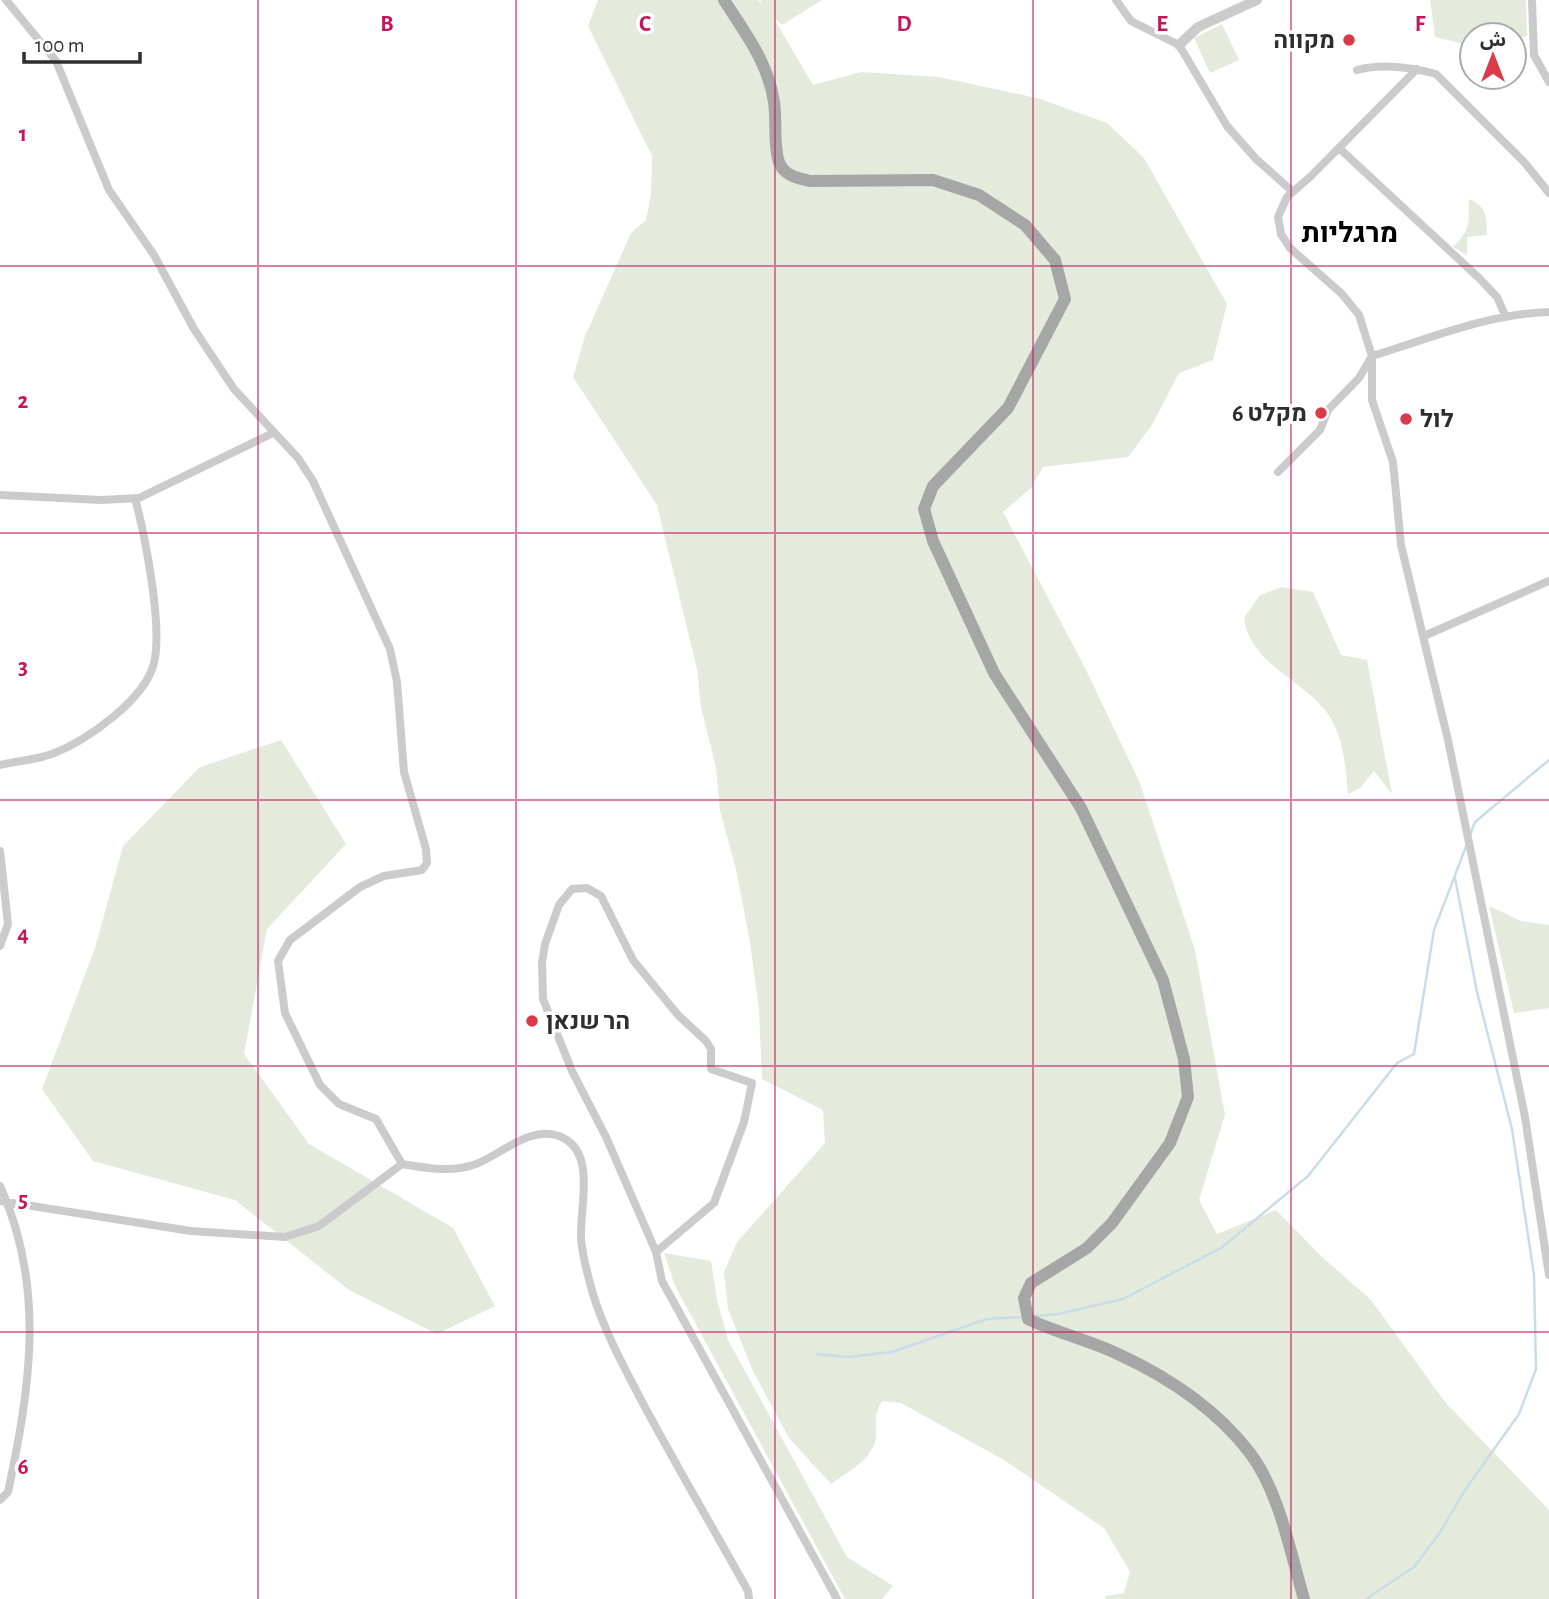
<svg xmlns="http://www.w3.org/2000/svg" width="1549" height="1599" font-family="'Alegreya Sans','Noto Sans Arabic',Heebo,sans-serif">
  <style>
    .green { fill: #e4ebdc }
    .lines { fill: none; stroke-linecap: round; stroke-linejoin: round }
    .stream { stroke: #c9dde9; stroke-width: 2.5 }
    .minor { stroke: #cbcbcb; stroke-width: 8 }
    .tertiary { stroke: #cbcbcb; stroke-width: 10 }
    .primary { stroke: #a6a6a6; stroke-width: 12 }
    .grid { fill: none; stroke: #c2185b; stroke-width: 2; stroke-opacity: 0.55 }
    .poi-dot { fill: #db3a48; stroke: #fff; stroke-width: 2.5 }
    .labels { text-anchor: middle; stroke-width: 7; stroke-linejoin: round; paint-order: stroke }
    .poi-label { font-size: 24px; font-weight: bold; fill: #2e2e2e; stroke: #fff; text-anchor: end }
    .quarter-label { font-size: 28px; font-weight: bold; fill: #000; stroke: #fff }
    .grid-label { font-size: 23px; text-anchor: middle; font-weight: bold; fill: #c2185b; stroke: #fff; stroke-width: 7; stroke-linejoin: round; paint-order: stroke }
  </style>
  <rect width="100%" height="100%" fill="#fff"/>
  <path class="green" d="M 598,0 L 758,0 L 763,5 L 760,0 L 822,0 L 782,25 L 773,17 L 813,85 L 861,72 L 939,77 L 1037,98 L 1107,123 L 1144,158 L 1227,304 L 1213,360 L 1179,373 L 1152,425 L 1128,457 L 1043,467 L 1031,488 L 1003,512 L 1085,668 L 1140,783 L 1195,950 L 1225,1115 L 1199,1200 L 1217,1234 L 1276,1210 L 1322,1257 L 1371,1300 L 1445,1402 L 1549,1510 L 1549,1599 L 1105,1599 L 1105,1596 L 1124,1593 L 1130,1572 L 1104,1528 L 1004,1460 L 901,1403 L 882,1401 C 873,1415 877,1422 876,1438 C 873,1459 846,1473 831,1484 L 789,1438 L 753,1371 L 728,1309 L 724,1272 L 737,1242 L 825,1143 L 823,1110 L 762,1079 L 759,1010 L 750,942 L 736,869 L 720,811 L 716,768 L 701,707 L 697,669 L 657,505 L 573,377 L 585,336 L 631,233 L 646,220 L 651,194 L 652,156 L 588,26 Z
    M 1430,0 L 1526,0 L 1527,36 L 1514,40 L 1514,35 L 1472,35 L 1472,46 L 1435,37 Z
    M 1222,24 L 1239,60 L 1210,73 L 1194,38 Z
    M 1469,199 C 1488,208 1486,216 1487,235 L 1467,237 L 1467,255 L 1453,247 C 1472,228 1468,224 1469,199 Z
    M 1282,587 L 1313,592 L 1341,655 L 1367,660 L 1392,794 L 1374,771 L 1360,788 L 1348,794 C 1345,765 1344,734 1325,710 C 1299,678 1250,663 1244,618 L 1260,595 Z
    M 281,740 L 346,844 L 267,929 L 244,1054 L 309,1144 L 453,1228 L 495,1306 L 437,1334 L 349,1290 L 235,1200 L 93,1161 L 42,1089 L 95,948 L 123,846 L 200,767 Z
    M 1489,906 L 1521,921 L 1549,925 L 1549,1008 L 1514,1013 Z
    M 664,1253 L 711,1261 L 717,1300 L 728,1340 L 847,1557 L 893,1586 L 882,1599 L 845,1599 L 675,1286 Z"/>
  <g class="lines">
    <path class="stream" d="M 1470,835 L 1475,822 L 1549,760
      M 1035,1316 L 1058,1314 L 1123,1299 L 1221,1248 L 1308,1176 L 1397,1063 L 1414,1054 L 1434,930 L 1467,844
      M 817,1354 L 848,1357 L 892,1352 L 987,1319 L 1025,1317
      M 1366,1599 L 1414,1567 L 1439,1534 L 1465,1490 L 1519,1414 L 1536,1369 L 1534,1275 L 1512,1129 L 1477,992 L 1455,878"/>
    <path class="minor" d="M 6,0 L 56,61 L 109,190 L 154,255 L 194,329 L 234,389 L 298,458 L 313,481 L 390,649 L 397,682 L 404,772 L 426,849 L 427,863 L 422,870 L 384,876 L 360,887 L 290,940 L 278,961 L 285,1013 L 320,1085 L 339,1104 L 376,1119 L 402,1164 C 426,1168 453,1173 476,1164 C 500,1155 531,1125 559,1136 C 597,1150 580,1205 581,1237 C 582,1256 588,1276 593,1294 C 604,1330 622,1363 639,1396 C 674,1462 712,1526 748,1591 L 749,1599
      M 1116,0 L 1131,21 L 1179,45 L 1227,126 L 1256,159 L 1292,191
      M 1532,0 L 1534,55 L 1549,82
      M 1417,69 L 1311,176 L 1287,197 L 1278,217 L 1281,234 L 1290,248 L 1342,294 L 1359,315 L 1372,356 L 1372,400 L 1393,462 L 1401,545 L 1448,740 L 1525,1117 L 1549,1275
      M 1357,70 C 1383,63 1410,67 1436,74 L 1525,163 L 1549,193
      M 1339,148 L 1479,278 L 1497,297 L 1505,315
      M 1278,472 L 1320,430 L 1328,410 L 1359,378 L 1372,356 C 1431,338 1487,314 1549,312
      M 0,495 L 101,500 L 139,498 L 273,433
      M 1424,636 L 1549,581
      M 0,765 C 17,761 35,760 52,754 C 86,741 145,700 154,663 C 163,626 145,536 135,498
      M 0,851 L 8,924 L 0,946
      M 587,888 L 601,896 L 633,960 L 678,1015 L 706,1041 L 711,1049 L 711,1069 L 752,1083 L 744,1122 L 714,1203 L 656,1252 L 606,1137 L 572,1071 L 543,999 L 542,963 L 545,944 L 559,905 L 572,889 Z
      M 0,1186 C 46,1287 30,1389 8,1492 L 0,1500
      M 0,1201 L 191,1231 L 285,1237 L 319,1226 L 402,1164
      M 656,1252 L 662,1281 L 837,1599"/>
    <path class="tertiary" d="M 1179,45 L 1198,27 L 1257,0"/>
    <path class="primary" d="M 724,0 C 745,33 768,62 774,102 C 777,121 773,145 779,162 C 784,176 798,178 810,181 L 933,180 L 979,195 L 1025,225 L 1055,260 L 1065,299 L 1008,408 L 933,486 L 924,509 L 933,541 L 994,673 L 1081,808 L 1163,980 L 1184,1059 L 1188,1097 L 1170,1143 L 1112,1223 L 1087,1248 L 1031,1283 L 1024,1298 L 1028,1319 C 1057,1333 1089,1340 1118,1354 C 1168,1377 1217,1410 1250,1453 C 1280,1493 1290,1552 1304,1599"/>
  </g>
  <path class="grid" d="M 258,0 L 258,1599M 516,0 L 516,1599M 775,0 L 775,1599M 1033,0 L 1033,1599M 1291,0 L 1291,1599M 0,266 L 1549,266M 0,533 L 1549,533M 0,800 L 1549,800M 0,1066 L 1549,1066M 0,1332 L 1549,1332"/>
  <g class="poi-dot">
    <circle cx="1349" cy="40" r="7"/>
    <circle cx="1321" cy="413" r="7"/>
    <circle cx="1406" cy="419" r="7"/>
    <circle cx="532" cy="1021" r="7"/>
  </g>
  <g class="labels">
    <g class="poi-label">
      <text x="1335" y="48">מקווה</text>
      <text x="1307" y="421">מקלט 6</text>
      <text x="1420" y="427" text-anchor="start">לול</text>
      <text x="546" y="1029" text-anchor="start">הר שנאן</text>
    </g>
    <g class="quarter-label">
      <text x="1350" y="242">מרגליות</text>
    </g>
  </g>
  <g class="grid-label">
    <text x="387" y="31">B</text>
    <text x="645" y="31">C</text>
    <text x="904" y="31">D</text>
    <text x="1162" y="31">E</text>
    <text x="1420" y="31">F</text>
    <text x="23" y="141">1</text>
    <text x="23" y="408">2</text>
    <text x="23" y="674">3</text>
    <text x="23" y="941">4</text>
    <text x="23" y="1207">5</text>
    <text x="23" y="1474">6</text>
  </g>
  <g transform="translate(1493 56)"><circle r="33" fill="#ffffff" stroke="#ababab" stroke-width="2"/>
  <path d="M0-5L12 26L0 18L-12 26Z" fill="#db3a48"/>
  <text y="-10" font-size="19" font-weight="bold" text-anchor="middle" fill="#2e2e2e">ش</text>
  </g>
  <path d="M24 52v10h116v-10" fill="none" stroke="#2e2e2e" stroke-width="3.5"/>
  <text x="35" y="52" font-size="21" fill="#2e2e2e" stroke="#ffffff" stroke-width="5" paint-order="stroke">100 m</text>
</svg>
